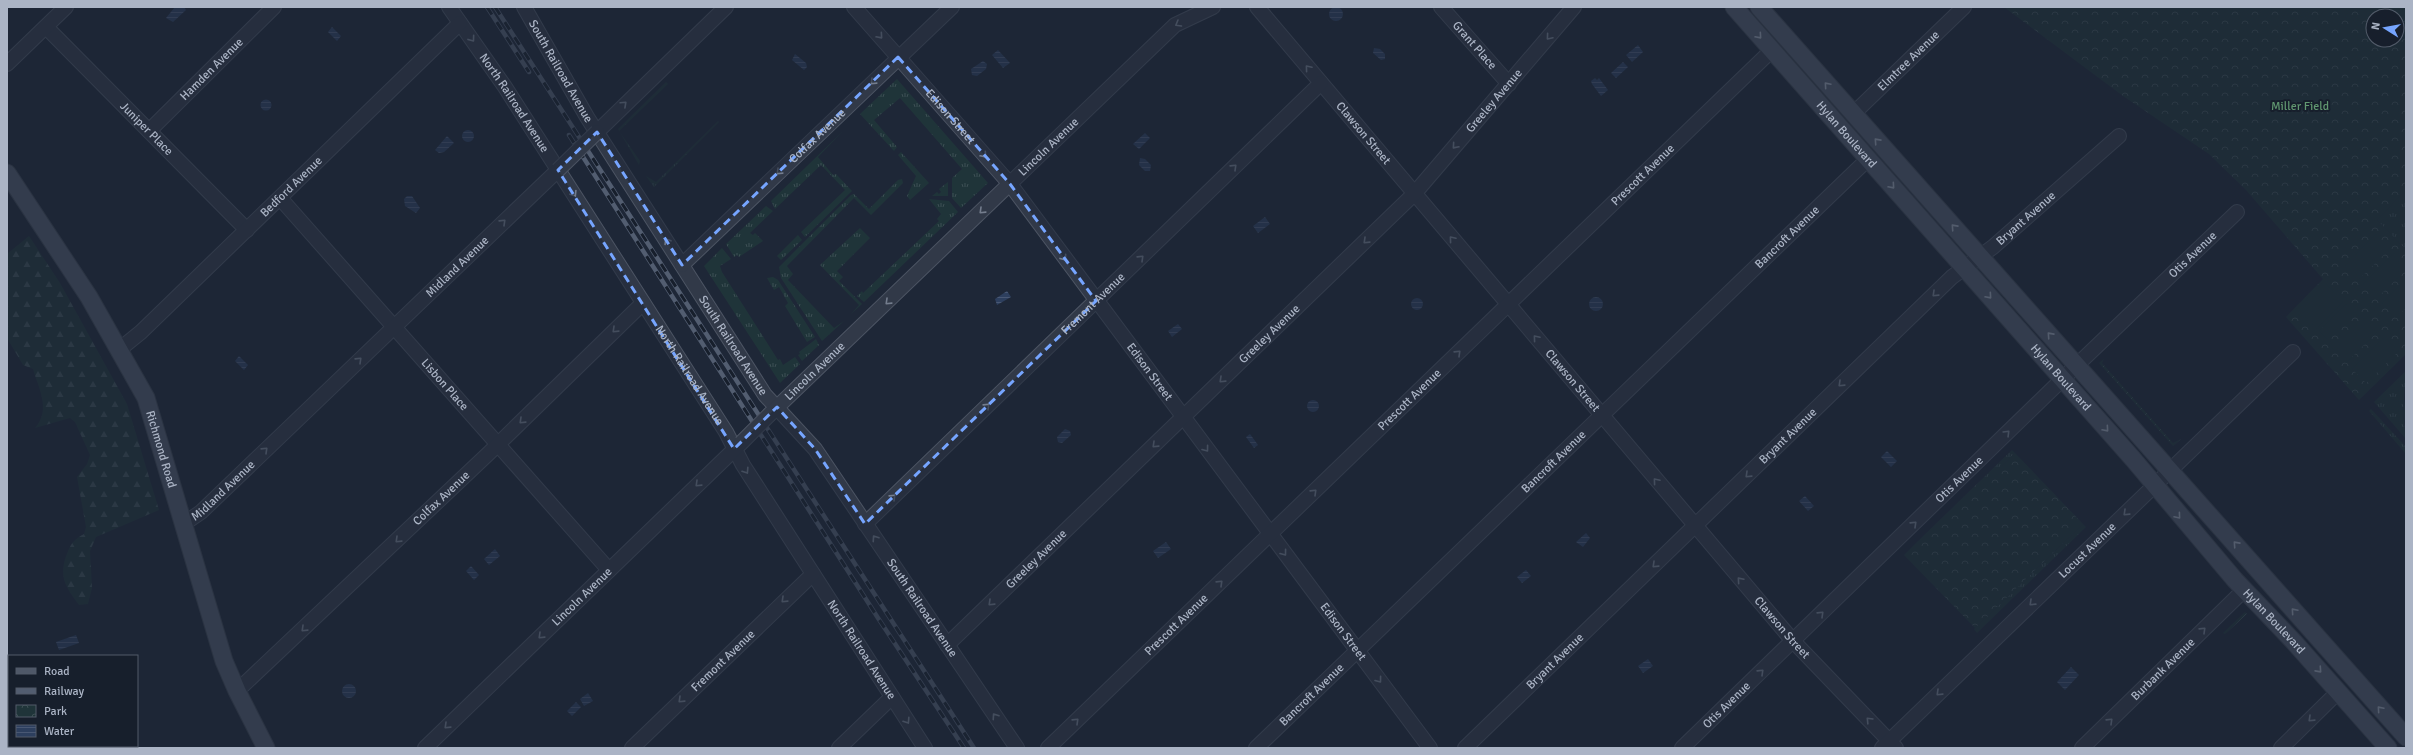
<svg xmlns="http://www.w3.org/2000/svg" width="2413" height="755" font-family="Signika,sans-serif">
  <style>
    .grass { fill: url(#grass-tufts) }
    .forest { fill: url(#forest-firs) }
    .park { fill: url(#park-crowns); fill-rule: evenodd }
    .garden { fill: url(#garden-furrows) }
    .pitch { fill: #1f3439 }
    .water { fill: url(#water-rules) }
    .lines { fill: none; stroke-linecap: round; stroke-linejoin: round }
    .minor-casing { stroke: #4c5463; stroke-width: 16 }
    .major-casing { stroke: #3b4351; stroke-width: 19 }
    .minor { stroke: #313948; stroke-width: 14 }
    .major { stroke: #4f5868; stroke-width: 17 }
    .rail-casing { stroke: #525d70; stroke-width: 4.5 }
    .rail { stroke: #171f2c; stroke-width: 3; stroke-dasharray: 9; stroke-linecap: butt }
    .minor-bridge-casing { stroke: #4c5463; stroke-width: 16; stroke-linecap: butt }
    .minor-bridge { stroke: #313948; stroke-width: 14 }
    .oneway { stroke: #747d8d }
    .oneway2 { stroke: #949dae }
    .marked { fill: none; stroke: #76a5ff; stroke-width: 3; stroke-dasharray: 8 5; stroke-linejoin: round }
    .labels { text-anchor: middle; stroke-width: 4; stroke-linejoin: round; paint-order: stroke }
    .street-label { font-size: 12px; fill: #abb4c5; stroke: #171f2c }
    .park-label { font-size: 12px; fill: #619770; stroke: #171f2c }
  </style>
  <defs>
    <pattern id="grass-tufts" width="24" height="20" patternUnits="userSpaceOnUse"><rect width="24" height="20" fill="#1f3439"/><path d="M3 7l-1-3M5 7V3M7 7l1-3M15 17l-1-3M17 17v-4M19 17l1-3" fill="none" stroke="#3d4f54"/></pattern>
    <pattern id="forest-firs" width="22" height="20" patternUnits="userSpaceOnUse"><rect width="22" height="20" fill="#1f3439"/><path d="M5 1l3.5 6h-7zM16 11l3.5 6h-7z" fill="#3d4f54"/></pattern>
    <pattern id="park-crowns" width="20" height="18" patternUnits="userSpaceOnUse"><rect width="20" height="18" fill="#1f3439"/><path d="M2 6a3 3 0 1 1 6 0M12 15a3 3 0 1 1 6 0" fill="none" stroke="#3d4f54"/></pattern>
    <pattern id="garden-furrows" width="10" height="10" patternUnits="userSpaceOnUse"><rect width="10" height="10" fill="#1f3439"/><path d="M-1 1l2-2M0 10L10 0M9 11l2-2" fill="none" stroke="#3d4f54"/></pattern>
    <pattern id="water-rules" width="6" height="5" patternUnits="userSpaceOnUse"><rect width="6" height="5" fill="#2d3f5e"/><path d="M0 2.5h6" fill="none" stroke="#495874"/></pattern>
  </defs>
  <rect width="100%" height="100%" fill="#1e2737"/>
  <path class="grass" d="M 897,79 L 988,183 L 961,208 L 952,198 L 952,178 L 962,169 L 900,98 L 874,120 L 897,147 L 894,151 L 860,114 Z
    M 666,82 L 668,84 L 619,131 L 640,161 L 639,165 L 618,129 Z
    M 718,121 L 719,122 L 654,187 L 646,176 L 656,182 Z
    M 843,131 L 818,157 L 833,175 L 836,174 L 852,191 L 805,237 L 801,232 L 845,190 L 821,165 L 775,209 L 771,201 Z
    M 901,152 L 929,183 L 910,200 L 907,196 L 916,176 L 898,155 Z
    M 902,179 L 903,183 L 871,215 L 854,198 L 787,266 L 793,274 L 788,280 L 834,328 L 844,321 L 822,341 L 781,278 L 779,267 L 851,195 L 854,194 L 869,209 L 898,180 Z
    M 948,182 L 948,196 L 932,196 L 937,192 L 939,194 L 941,192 L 939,189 Z
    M 2406,190 L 2406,250 L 2377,220 Z
    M 929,199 L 949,201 L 958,212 L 864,302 L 857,296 L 862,291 L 863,293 L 939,221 L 937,219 L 941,214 Z
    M 766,206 L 773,211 L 750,233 L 753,235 L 755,233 L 763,241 L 739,257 L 737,255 L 734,257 L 726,244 Z
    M 860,228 L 870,238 L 837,271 L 843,277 L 839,281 L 862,304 L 851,314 L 859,305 L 820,265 Z
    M 798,235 L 802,240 L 781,260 L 777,256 Z
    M 722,248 L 731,259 L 720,266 L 722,272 L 778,360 L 780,359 L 783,365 L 795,357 L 800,364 L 780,383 L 704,266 Z
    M 773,277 L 778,280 L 815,337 L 807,342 L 785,306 L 788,303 L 779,287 L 774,290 L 767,278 Z
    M 816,339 L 819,345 L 802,361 L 798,355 L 800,354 L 799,352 Z
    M 2406,371 L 2403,414 L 2406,439 L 2374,402 Z
    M 2371,409 L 2406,447 L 2406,454 L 2369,411 Z
    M 2012,450 L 2015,453 L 1919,547 L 1916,543 Z
    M 2083,524 L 2086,527 L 1977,633 L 1974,629 Z"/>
  <path class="forest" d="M 29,236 L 60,283 L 127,404 L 159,510 L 96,537 L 90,551 L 92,588 L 88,604 L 79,605 C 64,585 58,575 68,551 C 72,542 75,539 84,534 L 86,527 L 77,477 L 87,464 L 90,455 L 75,422 L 70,418 L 35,428 C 51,409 39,390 33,369 L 23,365 L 7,338 L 7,254 Z"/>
  <path class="park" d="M 2004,7 L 2406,7 L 2406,190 L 2377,220 L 2406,250 L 2406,354 L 2359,400 L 2286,317 L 2323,279 L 2246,190 L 2209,154 L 2123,96 ZM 2373,16 L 2397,16 L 2397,40 L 2373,40 Z
    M 2015,453 L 2083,524 L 1975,628 L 1904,555 L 1916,543 L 1919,546 Z"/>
  <path class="garden" d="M 2104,359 L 2102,363 L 2173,443 L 2181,439 L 2173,446 L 2099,363 Z
    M 2245,612 L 2247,614 L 2225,634 L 2223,633 Z"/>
  <path class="pitch" d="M 2376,234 L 2390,249 L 2359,279 L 2345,265 Z
    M 2394,253 L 2406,265 L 2406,270 L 2377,298 L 2363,284 Z
    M 2406,279 L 2406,308 L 2396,318 L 2382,303 Z
    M 2326,284 L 2334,292 L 2306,318 L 2299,310 Z
    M 2336,294 L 2343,302 L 2316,329 L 2309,320 Z
    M 2346,304 L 2354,313 L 2327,339 L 2319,331 Z
    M 2363,318 L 2377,332 L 2346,363 L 2332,348 Z
    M 2383,338 L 2397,353 L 2366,383 L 2352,369 Z
    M 2406,389 L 2406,429 L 2403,414 Z"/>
  <path class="water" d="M 175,7 L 184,7 L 186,10 L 173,22 L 166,18 Z
    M1329 14a7 7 0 1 1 14 0a7 7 0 1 1-14 0Z
    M 332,27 L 341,36 L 337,41 L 328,32 Z
    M 1638,45 L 1643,52 L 1632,62 L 1626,55 Z
    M 1374,48 L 1380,49 L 1385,54 L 1385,59 L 1381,60 L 1373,53 Z
    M 998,50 L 1010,63 L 1003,68 L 992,55 Z
    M 795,54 L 806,63 L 807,67 L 804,70 L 792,60 Z
    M 983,61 L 987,64 L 986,69 L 977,76 L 972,75 L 971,69 Z
    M 1623,62 L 1628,67 L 1616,78 L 1611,73 Z
    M 1595,78 L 1597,80 L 1599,78 L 1608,90 L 1601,96 L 1592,84 L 1591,81 Z
    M260.5 105a5.5 5.5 0 1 1 11 0a5.5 5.5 0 1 1-11 0Z
    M462 136a6 6 0 1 1 12 0a6 6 0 1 1-12 0Z
    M 1145,133 L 1150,138 L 1139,149 L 1133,144 Z
    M 447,136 L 454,143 L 444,152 L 439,153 L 435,150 Z
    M 1140,158 L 1145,159 L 1151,165 L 1150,171 L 1145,171 L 1139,165 Z
    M 407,196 L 412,196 L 420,208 L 416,213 L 405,206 L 404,199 Z
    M 1265,217 L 1270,224 L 1258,233 L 1253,226 Z
    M 1007,291 L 1011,297 L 997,305 L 995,299 Z
    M1589 304a7 7 0 1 1 14 0a7 7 0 1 1-14 0Z
    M1411 304a6 6 0 1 1 12 0a6 6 0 1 1-12 0Z
    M 1178,324 L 1182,329 L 1172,337 L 1168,331 Z
    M 239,356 L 248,365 L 244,370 L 235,361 Z
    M1307 406a6 6 0 1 1 12 0a6 6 0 1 1-12 0Z
    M 1065,429 L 1070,431 L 1071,435 L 1062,443 L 1058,442 L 1057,437 Z
    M 1250,434 L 1258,445 L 1254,448 L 1246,437 Z
    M 1887,451 L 1897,461 L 1891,467 L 1881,457 Z
    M 1805,496 L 1814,506 L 1808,511 L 1799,501 Z
    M 1586,533 L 1590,538 L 1583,547 L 1576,542 Z
    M 1166,542 L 1171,549 L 1158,558 L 1153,551 Z
    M 495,549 L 500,556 L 489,565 L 484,559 Z
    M 471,566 L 479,575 L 474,580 L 466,571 Z
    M 1526,570 L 1531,576 L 1522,583 L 1517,577 Z
    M 76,635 L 79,643 L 59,650 L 56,642 Z
    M 1648,659 L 1653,666 L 1643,673 L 1638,666 Z
    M 2071,667 L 2079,675 L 2065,690 L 2057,682 Z
    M342 691a7 7 0 1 1 14 0a7 7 0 1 1-14 0Z
    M 588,693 L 593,701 L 584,706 L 580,699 Z
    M 576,702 L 581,707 L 572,716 L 567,711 Z"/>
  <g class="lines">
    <defs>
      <g id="minor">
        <path id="s1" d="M 449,7 L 505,87 L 726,432 L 743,465 L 925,748"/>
        <path id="s2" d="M 524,7 L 587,117 L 765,395 L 815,449 L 1017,748"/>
        <path id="s3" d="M 854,7 L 1010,184 L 1430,748"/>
        <path id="s4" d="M 1257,7 L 1793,641 L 1896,748"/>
        <path id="s5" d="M 1441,7 L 1509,84"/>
        <path id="s6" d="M 46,27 L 247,230"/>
        <path d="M 7,64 L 66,7"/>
        <path id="s7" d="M 1853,114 L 1964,7"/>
        <path id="s8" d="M 149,131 L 274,7"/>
        <path d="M 597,132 L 726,7"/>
        <path id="s9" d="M 280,198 L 609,570"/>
        <path id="s10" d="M 682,265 L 952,7"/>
        <path id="s11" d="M 120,349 L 141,332 L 460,23"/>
        <path id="s12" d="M 770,414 L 1175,25 L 1213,7"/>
        <path id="s13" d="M 185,523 L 201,512 L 558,170"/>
        <path id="s14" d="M 865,524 L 1321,83"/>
        <path id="s15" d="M 947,645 L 1414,194 L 1574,7"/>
        <path id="s16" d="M 237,691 L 489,453 L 643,303"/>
        <path id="s17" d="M 425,748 L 741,443"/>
        <path id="s18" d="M 632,748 L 813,574"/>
        <path d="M 839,748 L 892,697"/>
        <path id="s19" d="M 1048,748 L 1772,50"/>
        <path id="s20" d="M 1256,748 L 1868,159"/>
        <path id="s21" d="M 1465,748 L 1952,277 L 1993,247 L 2119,136"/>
        <path id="s22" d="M 1682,748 L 2077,365 L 2237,212"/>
        <path id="s23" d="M 1882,748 L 2293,352"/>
        <path id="s24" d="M 2082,748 L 2244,590"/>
        <path d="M 2281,748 L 2338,692"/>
      </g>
      <g id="major">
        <path id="s25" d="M 1734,7 L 2133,459 L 2235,580 L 2294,642 L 2388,748"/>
        <path d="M 1759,7 L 2406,737"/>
        <path id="s26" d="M 7,173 L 89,297 L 146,398 L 224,661 L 237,691 L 266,748"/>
      </g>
    </defs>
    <use href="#minor" class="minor-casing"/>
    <use href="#major" class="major-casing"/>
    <use href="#minor" class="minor"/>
    <use href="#major" class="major"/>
    <defs>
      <path id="rail" d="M 487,7 L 529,72
        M 495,7 L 974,748
        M 569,135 L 878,618 L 964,748"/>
    </defs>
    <use href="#rail" class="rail-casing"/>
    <use href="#rail" class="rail"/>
    <defs>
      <path id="minor-bridge" d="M 558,170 L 597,132
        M 741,443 L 770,414"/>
    </defs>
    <use href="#minor-bridge" class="minor-bridge-casing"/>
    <use href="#minor-bridge" class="minor-bridge"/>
  </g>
  <defs><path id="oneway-chevron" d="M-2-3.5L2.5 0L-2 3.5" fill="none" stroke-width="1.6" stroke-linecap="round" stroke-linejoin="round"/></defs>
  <g class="oneway">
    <use href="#oneway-chevron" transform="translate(1178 24) rotate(150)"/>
    <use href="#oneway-chevron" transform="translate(880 36) rotate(49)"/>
    <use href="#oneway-chevron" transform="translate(1549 37) rotate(130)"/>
    <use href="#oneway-chevron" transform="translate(472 39) rotate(54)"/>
    <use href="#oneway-chevron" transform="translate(1308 68) rotate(-130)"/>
    <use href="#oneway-chevron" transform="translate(873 82) rotate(136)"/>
    <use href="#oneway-chevron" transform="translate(624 104) rotate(-43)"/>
    <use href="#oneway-chevron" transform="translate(1455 146) rotate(131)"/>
    <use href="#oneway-chevron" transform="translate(984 155) rotate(49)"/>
    <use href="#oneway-chevron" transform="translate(1234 167) rotate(-44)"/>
    <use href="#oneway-chevron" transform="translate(779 172) rotate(136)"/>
    <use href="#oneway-chevron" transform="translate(574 194) rotate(58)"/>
    <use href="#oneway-chevron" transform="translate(982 211) rotate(136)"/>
    <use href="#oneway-chevron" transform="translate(503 222) rotate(-44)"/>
    <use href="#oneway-chevron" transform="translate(1452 239) rotate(-130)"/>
    <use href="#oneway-chevron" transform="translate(667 241) rotate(-122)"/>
    <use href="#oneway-chevron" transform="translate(1366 241) rotate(136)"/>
    <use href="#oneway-chevron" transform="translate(1064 258) rotate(54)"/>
    <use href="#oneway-chevron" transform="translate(1141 258) rotate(-44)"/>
    <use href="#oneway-chevron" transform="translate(1935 294) rotate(136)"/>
    <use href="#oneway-chevron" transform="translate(888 302) rotate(136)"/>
    <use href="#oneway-chevron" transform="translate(615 330) rotate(136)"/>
    <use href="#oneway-chevron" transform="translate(1536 338) rotate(-130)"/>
    <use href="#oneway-chevron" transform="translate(1458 353) rotate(-44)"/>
    <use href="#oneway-chevron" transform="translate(359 360) rotate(-44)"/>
    <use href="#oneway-chevron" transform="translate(1222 380) rotate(136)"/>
    <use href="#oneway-chevron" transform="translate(1841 384) rotate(136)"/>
    <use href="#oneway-chevron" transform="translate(987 406) rotate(-44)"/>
    <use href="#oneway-chevron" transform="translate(522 421) rotate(136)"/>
    <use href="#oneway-chevron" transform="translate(2007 433) rotate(-45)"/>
    <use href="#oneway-chevron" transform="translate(1155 445) rotate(136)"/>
    <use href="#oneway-chevron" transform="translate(1206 449) rotate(53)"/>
    <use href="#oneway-chevron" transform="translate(265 450) rotate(-44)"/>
    <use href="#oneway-chevron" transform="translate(746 471) rotate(57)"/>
    <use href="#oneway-chevron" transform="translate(1748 475) rotate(136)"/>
    <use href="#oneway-chevron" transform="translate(1656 481) rotate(-130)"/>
    <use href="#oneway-chevron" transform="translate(698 484) rotate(136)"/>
    <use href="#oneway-chevron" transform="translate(1314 492) rotate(-44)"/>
    <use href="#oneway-chevron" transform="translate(893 497) rotate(-44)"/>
    <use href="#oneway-chevron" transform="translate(2126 513) rotate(136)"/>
    <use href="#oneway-chevron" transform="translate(1914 524) rotate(-44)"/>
    <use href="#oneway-chevron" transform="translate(875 538) rotate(-124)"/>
    <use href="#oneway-chevron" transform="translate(398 540) rotate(136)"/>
    <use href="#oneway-chevron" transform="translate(1284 553) rotate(53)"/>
    <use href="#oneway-chevron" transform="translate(1655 565) rotate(136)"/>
    <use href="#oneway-chevron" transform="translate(1740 580) rotate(-131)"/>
    <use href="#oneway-chevron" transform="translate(1220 583) rotate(-44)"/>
    <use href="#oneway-chevron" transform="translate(784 600) rotate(136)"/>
    <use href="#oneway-chevron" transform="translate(991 603) rotate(136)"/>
    <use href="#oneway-chevron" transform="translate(2032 603) rotate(136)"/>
    <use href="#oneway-chevron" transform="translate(1821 614) rotate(-44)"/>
    <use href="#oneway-chevron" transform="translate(304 629) rotate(136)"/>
    <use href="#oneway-chevron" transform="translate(2203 630) rotate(-44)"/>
    <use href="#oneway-chevron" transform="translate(541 636) rotate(136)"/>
    <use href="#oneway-chevron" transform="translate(1761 672) rotate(-44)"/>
    <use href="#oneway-chevron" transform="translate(1379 680) rotate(53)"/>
    <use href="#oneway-chevron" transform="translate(1939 693) rotate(136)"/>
    <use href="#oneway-chevron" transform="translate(681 700) rotate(136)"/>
    <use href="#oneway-chevron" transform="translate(995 716) rotate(-124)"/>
    <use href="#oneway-chevron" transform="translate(2311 719) rotate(136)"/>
    <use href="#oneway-chevron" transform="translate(1869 720) rotate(-134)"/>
    <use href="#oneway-chevron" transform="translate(907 721) rotate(57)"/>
    <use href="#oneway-chevron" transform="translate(1076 721) rotate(-44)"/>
    <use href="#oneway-chevron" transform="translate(2110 721) rotate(-44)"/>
    <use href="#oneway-chevron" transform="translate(447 726) rotate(136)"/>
  </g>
  <g class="oneway2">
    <use href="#oneway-chevron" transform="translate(1759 36) rotate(49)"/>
    <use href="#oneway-chevron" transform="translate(1827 85) rotate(-131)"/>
    <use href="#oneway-chevron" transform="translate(1877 141) rotate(-132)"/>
    <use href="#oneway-chevron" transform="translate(1892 186) rotate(49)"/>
    <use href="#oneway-chevron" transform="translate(1954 227) rotate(-132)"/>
    <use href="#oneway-chevron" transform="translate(1989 296) rotate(49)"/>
    <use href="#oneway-chevron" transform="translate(2050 335) rotate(-132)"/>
    <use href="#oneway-chevron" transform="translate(2106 429) rotate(49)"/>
    <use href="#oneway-chevron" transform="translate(2178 516) rotate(50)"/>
    <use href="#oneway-chevron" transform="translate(2236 544) rotate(-132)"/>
    <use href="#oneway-chevron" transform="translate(2294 611) rotate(-131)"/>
    <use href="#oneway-chevron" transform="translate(2319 670) rotate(48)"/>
    <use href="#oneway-chevron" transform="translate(2380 709) rotate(-131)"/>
  </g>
  <path d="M0 0H2413V755H0ZM 898,57 L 1010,184 L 1096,301 L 865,524 L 815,449 L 777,407 L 734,449 L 558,170 L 597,132 L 682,265 Z" fill="#1e2737" fill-opacity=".55" fill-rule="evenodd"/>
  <path class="marked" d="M 898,57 L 1010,184 L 1096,301 L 865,524 L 815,449 L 777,407 L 734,449 L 558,170 L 597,132 L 682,265 Z"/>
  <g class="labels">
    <g class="street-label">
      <text dy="4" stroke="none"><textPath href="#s5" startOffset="51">Grant Place</textPath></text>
      <text dy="4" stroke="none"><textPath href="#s7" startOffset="77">Elmtree Avenue</textPath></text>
      <text dy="4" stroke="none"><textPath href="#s8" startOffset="88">Hamden Avenue</textPath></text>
      <text dy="4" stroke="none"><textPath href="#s2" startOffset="74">South Railroad Avenue</textPath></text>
      <text dy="4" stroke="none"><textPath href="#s15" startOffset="772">Greeley Avenue</textPath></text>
      <text dy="4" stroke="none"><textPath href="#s1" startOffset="116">North Railroad Avenue</textPath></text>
      <text dy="4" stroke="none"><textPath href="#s3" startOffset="146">Edison Street</textPath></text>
      <text dy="4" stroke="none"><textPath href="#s6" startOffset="143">Juniper Place</textPath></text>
      <text dy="4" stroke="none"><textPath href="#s4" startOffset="165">Clawson Street</textPath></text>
      <text dy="4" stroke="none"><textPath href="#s25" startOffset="170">Hylan Boulevard</textPath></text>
      <text dy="4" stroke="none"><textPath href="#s10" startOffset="187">Colfax Avenue</textPath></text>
      <text dy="4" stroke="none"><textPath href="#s12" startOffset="386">Lincoln Avenue</textPath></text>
      <text dy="4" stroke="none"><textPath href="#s19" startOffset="826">Prescott Avenue</textPath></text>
      <text dy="4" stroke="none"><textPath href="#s11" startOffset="236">Bedford Avenue</textPath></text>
      <text dy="4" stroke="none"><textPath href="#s21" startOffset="772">Bryant Avenue</textPath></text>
      <text dy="4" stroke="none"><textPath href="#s20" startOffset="737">Bancroft Avenue</textPath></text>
      <text dy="4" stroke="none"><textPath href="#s22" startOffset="710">Otis Avenue</textPath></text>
      <text dy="4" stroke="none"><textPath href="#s13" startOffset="374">Midland Avenue</textPath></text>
      <text dy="4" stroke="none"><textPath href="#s14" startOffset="317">Fremont Avenue</textPath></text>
      <text dy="4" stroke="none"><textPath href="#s15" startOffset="448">Greeley Avenue</textPath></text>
      <text dy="4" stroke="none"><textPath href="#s2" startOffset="398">South Railroad Avenue</textPath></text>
      <text dy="4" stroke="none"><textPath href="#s12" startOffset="62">Lincoln Avenue</textPath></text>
      <text dy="4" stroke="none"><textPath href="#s3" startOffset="470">Edison Street</textPath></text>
      <text dy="4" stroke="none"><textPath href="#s1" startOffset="440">North Railroad Avenue</textPath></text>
      <text dy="4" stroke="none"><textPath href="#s25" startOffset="494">Hylan Boulevard</textPath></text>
      <text dy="4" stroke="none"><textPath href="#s4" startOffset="489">Clawson Street</textPath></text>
      <text dy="4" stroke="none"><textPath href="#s9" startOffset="249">Lisbon Place</textPath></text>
      <text dy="4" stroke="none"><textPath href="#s19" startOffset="502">Prescott Avenue</textPath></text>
      <text dy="4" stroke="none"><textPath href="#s21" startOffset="449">Bryant Avenue</textPath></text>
      <text dy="4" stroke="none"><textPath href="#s26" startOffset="318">Richmond Road</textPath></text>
      <text dy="4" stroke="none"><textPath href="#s20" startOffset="413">Bancroft Avenue</textPath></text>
      <text dy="4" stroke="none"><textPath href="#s22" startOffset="386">Otis Avenue</textPath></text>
      <text dy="4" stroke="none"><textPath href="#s13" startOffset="50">Midland Avenue</textPath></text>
      <text dy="4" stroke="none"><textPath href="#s16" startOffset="281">Colfax Avenue</textPath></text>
      <text dy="4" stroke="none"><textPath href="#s23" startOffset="285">Locust Avenue</textPath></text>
      <text dy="4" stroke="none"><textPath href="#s15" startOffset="124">Greeley Avenue</textPath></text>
      <text dy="4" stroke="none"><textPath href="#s17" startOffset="218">Lincoln Avenue</textPath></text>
      <text dy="4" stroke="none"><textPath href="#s2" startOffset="722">South Railroad Avenue</textPath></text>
      <text dy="4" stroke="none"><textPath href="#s25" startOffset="818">Hylan Boulevard</textPath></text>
      <text dy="4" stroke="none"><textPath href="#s19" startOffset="178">Prescott Avenue</textPath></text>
      <text dy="4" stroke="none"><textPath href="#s4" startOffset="813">Clawson Street</textPath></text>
      <text dy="4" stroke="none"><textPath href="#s3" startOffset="794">Edison Street</textPath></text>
      <text dy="4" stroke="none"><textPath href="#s1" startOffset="764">North Railroad Avenue</textPath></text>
      <text dy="4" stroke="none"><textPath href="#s18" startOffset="126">Fremont Avenue</textPath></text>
      <text dy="4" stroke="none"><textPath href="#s21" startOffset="125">Bryant Avenue</textPath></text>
      <text dy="4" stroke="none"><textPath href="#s24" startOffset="113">Burbank Avenue</textPath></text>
      <text dy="4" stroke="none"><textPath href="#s20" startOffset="77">Bancroft Avenue</textPath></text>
      <text dy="4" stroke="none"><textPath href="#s22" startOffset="62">Otis Avenue</textPath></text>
    </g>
    <g class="park-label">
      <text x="2300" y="110">Miller Field</text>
    </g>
  </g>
  <rect width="2413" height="755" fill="none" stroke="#abb4c5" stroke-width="16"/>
  <rect x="8" y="655" width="130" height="92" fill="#171f2c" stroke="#525b69"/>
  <rect x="16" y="668" width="20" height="6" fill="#4f5868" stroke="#525b69"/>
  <text x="44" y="675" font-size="12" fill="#abb4c5">Road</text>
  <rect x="16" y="688" width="20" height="6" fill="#525d70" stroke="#525b69"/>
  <text x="44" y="695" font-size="12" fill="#abb4c5">Railway</text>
  <rect x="16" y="705" width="20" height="12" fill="url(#park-crowns)" stroke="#525b69"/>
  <text x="44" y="715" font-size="12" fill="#abb4c5">Park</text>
  <rect x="16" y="725" width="20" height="12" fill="url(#water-rules)" stroke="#525b69"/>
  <text x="44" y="735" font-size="12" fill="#abb4c5">Water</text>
  <g transform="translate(2385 28) rotate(281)"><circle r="19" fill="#171f2c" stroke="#525b69"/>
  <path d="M0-3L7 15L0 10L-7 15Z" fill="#76a5ff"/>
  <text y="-6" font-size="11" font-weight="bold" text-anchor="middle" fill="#abb4c5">N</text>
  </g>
</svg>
